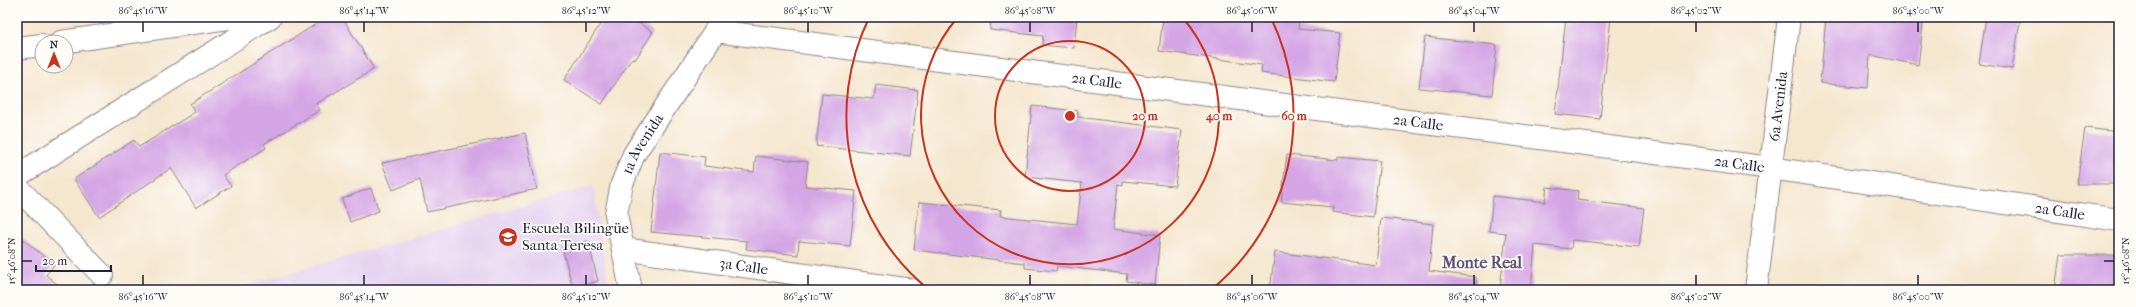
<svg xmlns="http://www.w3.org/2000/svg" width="2136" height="307" font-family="'IM FELL French Canon',serif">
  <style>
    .built { fill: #e5d3f1 }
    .building { fill: #d4a5e5 }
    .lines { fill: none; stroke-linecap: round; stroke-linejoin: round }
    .street-casing { stroke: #8c8484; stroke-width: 24 }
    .street { stroke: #fff; stroke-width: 22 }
    .ticks { fill: none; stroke: #22223b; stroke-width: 1.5 }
    .ring { fill: none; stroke: #c8321e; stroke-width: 2 }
    .labels { text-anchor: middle; stroke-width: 3.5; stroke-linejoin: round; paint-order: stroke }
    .street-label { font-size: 15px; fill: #22223b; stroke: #fdfcf7 }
    .poi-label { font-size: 15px; fill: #22223b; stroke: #fdfcf7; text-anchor: start }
    .neighbourhood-label { font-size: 16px; font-weight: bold; fill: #605076; stroke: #fdfcf7 }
    .centre { fill: #c8321e; stroke: #fdfcf7; stroke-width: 2 }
    .ring-label { font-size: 12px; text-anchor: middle; font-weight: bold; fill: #c8321e; stroke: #fdfcf7; stroke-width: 3.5; stroke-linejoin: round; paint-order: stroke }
    .neatline { fill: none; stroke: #22223b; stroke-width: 1.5 }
    .ticks-label { font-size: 10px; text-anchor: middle; fill: #22223b }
  </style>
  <rect width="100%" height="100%" fill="#fdfcf7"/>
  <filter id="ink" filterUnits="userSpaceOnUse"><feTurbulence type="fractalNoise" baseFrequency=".025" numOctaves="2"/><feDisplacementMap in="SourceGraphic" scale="8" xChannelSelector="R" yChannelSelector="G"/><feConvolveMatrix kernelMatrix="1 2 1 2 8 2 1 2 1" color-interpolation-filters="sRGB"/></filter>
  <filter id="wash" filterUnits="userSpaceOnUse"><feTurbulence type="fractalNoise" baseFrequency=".012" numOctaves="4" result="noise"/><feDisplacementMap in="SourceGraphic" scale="16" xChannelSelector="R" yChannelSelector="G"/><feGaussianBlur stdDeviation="0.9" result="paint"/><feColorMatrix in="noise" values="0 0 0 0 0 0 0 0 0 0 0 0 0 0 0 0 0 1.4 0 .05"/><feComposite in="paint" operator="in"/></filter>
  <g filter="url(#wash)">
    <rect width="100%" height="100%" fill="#f5e6ce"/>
    <path class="built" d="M 593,186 L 609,290 L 229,290 Z"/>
    <g id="blocks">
      <path class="building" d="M 327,17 L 342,17 L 374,69 L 316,104 L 320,110 L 264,144 L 266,148 L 223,175 L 231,186 L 196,208 L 171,168 L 99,217 L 74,179 L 134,140 L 139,147 L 195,112 L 190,104 Z
        M 605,17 L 629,17 L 653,32 L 635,60 L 632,58 L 602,104 L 564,80 Z
        M 991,17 L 1077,17 L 1074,48 L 1042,45 L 1043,36 L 990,30 Z
        M 1163,17 L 1274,17 L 1299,20 L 1298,29 L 1340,33 L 1334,82 L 1261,73 L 1262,65 L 1159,51 Z
        M 1566,17 L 1611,17 L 1600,119 L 1555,114 Z
        M 1826,17 L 1924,17 L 1918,65 L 1870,55 L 1868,88 L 1820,83 Z
        M 1986,17 L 2021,17 L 2012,69 L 1979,64 Z
        M 1425,37 L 1497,45 L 1492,95 L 1419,88 Z
        M 876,85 L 918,90 L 910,156 L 816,146 L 822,94 L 874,99 Z
        M 1032,106 L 1078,111 L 1077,117 L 1182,130 L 1175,186 L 1123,181 L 1123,185 L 1118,184 L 1113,229 L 1160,235 L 1155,285 L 1126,281 L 1127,274 L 1057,266 L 1056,271 L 1025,268 L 1025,263 L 914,250 L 919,202 L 1001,210 L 1000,216 L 1077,224 L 1082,183 L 1025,177 Z
        M 2085,128 L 2119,132 L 2119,151 L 2114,184 L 2077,184 Z
        M 525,133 L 537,189 L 427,212 L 420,179 L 393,190 L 382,163 Z
        M 660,152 L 705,157 L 704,166 L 754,172 L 756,156 L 808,162 L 805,186 L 856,191 L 850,246 L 799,241 L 798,255 L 746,249 L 747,241 L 651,232 Z
        M 1287,155 L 1338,160 L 1338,157 L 1380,161 L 1373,217 L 1332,212 L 1333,207 L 1281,202 Z
        M 1547,187 L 1578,191 L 1577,200 L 1644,208 L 1639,247 L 1572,240 L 1571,249 L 1535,245 L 1531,290 L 1500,290 L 1506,233 L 1489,231 L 1493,196 L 1545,202 Z
        M 371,188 L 379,211 L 350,222 L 342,199 Z
        M 1381,218 L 1433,224 L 1429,271 L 1476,277 L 1476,290 L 1270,290 L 1275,252 L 1376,265 Z
        M 17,234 L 54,265 L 46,275 L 64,290 L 17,290 Z
        M 588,241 L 598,281 L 573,288 L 562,248 Z
        M 2060,255 L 2119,255 L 2119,290 L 2055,290 Z"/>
    </g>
  </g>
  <g filter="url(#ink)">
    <use href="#blocks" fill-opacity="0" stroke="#8c8484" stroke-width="1"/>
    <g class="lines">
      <defs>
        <g id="street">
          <path id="s1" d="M 715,31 L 1771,168 L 2119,220"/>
          <path d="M 61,42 L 235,17"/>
          <path d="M 17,48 L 42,45"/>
          <path d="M 17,176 L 270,17"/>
          <path d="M 17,187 L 102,275"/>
          <path id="s2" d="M 623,249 L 912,290"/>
          <path id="s3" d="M 631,290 L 616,214 L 622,184 L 634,154 L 723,20"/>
          <path id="s4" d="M 1756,290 L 1789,17"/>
        </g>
      </defs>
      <use href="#street" class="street-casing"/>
      <use href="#street" class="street"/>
    </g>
  </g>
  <path class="ticks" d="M 143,22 L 143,32M 364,22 L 364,32M 586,22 L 586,32M 808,22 L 808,32M 1030,22 L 1030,32M 1252,22 L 1252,32M 1474,22 L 1474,32M 1696,22 L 1696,32M 1918,22 L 1918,32M 22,261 L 32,261M 2104,261 L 2114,261M 143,275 L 143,285M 364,275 L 364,285M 586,275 L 586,285M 808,275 L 808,285M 1030,275 L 1030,285M 1252,275 L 1252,285M 1474,275 L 1474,285M 1696,275 L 1696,285M 1918,275 L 1918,285"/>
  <g class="ring">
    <circle cx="1070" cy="116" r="75"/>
    <path d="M1182 17A149 149 0 1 1 958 17"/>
    <path d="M928 289A224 224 0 0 1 869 18M1271 18A224 224 0 0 1 1212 289"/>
  </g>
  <defs>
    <symbol id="school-disc" viewBox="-11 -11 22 22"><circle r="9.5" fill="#c8321e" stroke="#fdfcf7"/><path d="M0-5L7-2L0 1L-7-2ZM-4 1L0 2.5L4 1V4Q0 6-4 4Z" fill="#fff"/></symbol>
  </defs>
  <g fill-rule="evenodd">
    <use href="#school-disc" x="497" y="226" width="22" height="22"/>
  </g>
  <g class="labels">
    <g class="street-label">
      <text dy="5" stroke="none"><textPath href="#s1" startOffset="385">2a Calle</textPath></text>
      <text dy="5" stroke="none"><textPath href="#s4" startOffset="185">6a Avenida</textPath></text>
      <text dy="5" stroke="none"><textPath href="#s1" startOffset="709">2a Calle</textPath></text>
      <text dy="5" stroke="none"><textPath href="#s3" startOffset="153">1a Avenida</textPath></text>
      <text dy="5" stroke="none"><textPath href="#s1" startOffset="1033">2a Calle</textPath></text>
      <text dy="5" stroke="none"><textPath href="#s1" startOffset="1357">2a Calle</textPath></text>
      <text dy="5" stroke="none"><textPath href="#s2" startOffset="122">3a Calle</textPath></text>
    </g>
    <g class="poi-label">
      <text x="522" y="233">Escuela Bilingüe<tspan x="522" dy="17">Santa Teresa</tspan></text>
    </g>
    <g class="neighbourhood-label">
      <text x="1482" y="268">Monte Real</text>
    </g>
  </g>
  <circle cx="1070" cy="116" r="6" class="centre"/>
  <g class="ring-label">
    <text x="1145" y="120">20 m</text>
    <text x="1219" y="120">40 m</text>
    <text x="1294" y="120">60 m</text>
  </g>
  <rect width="2136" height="307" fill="none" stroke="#fdfcf7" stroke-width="44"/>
  <g transform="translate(54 54)"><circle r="19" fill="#fdfcf7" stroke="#a5a5ac"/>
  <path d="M0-3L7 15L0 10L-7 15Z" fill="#c8321e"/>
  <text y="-6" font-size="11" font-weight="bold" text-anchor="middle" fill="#22223b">N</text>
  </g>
  <path d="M36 265v6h75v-6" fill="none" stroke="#22223b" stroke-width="2"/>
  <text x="42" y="265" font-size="12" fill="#22223b" stroke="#fdfcf7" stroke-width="3" paint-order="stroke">20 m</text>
  <rect x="22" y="22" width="2092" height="263" class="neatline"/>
  <g class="ticks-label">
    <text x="143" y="14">86°45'16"W</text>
    <text x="364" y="14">86°45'14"W</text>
    <text x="586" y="14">86°45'12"W</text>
    <text x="808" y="14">86°45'10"W</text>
    <text x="1030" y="14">86°45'08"W</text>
    <text x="1252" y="14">86°45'06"W</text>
    <text x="1474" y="14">86°45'04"W</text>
    <text x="1696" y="14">86°45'02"W</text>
    <text x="1918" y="14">86°45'00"W</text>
    <text transform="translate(11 261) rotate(-90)" y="4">15°46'08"N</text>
    <text transform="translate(2125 261) rotate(-90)" y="4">15°46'08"N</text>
    <text x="143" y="300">86°45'16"W</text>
    <text x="364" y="300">86°45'14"W</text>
    <text x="586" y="300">86°45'12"W</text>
    <text x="808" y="300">86°45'10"W</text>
    <text x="1030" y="300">86°45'08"W</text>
    <text x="1252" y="300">86°45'06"W</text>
    <text x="1474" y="300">86°45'04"W</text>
    <text x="1696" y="300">86°45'02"W</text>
    <text x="1918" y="300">86°45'00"W</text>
  </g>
</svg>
